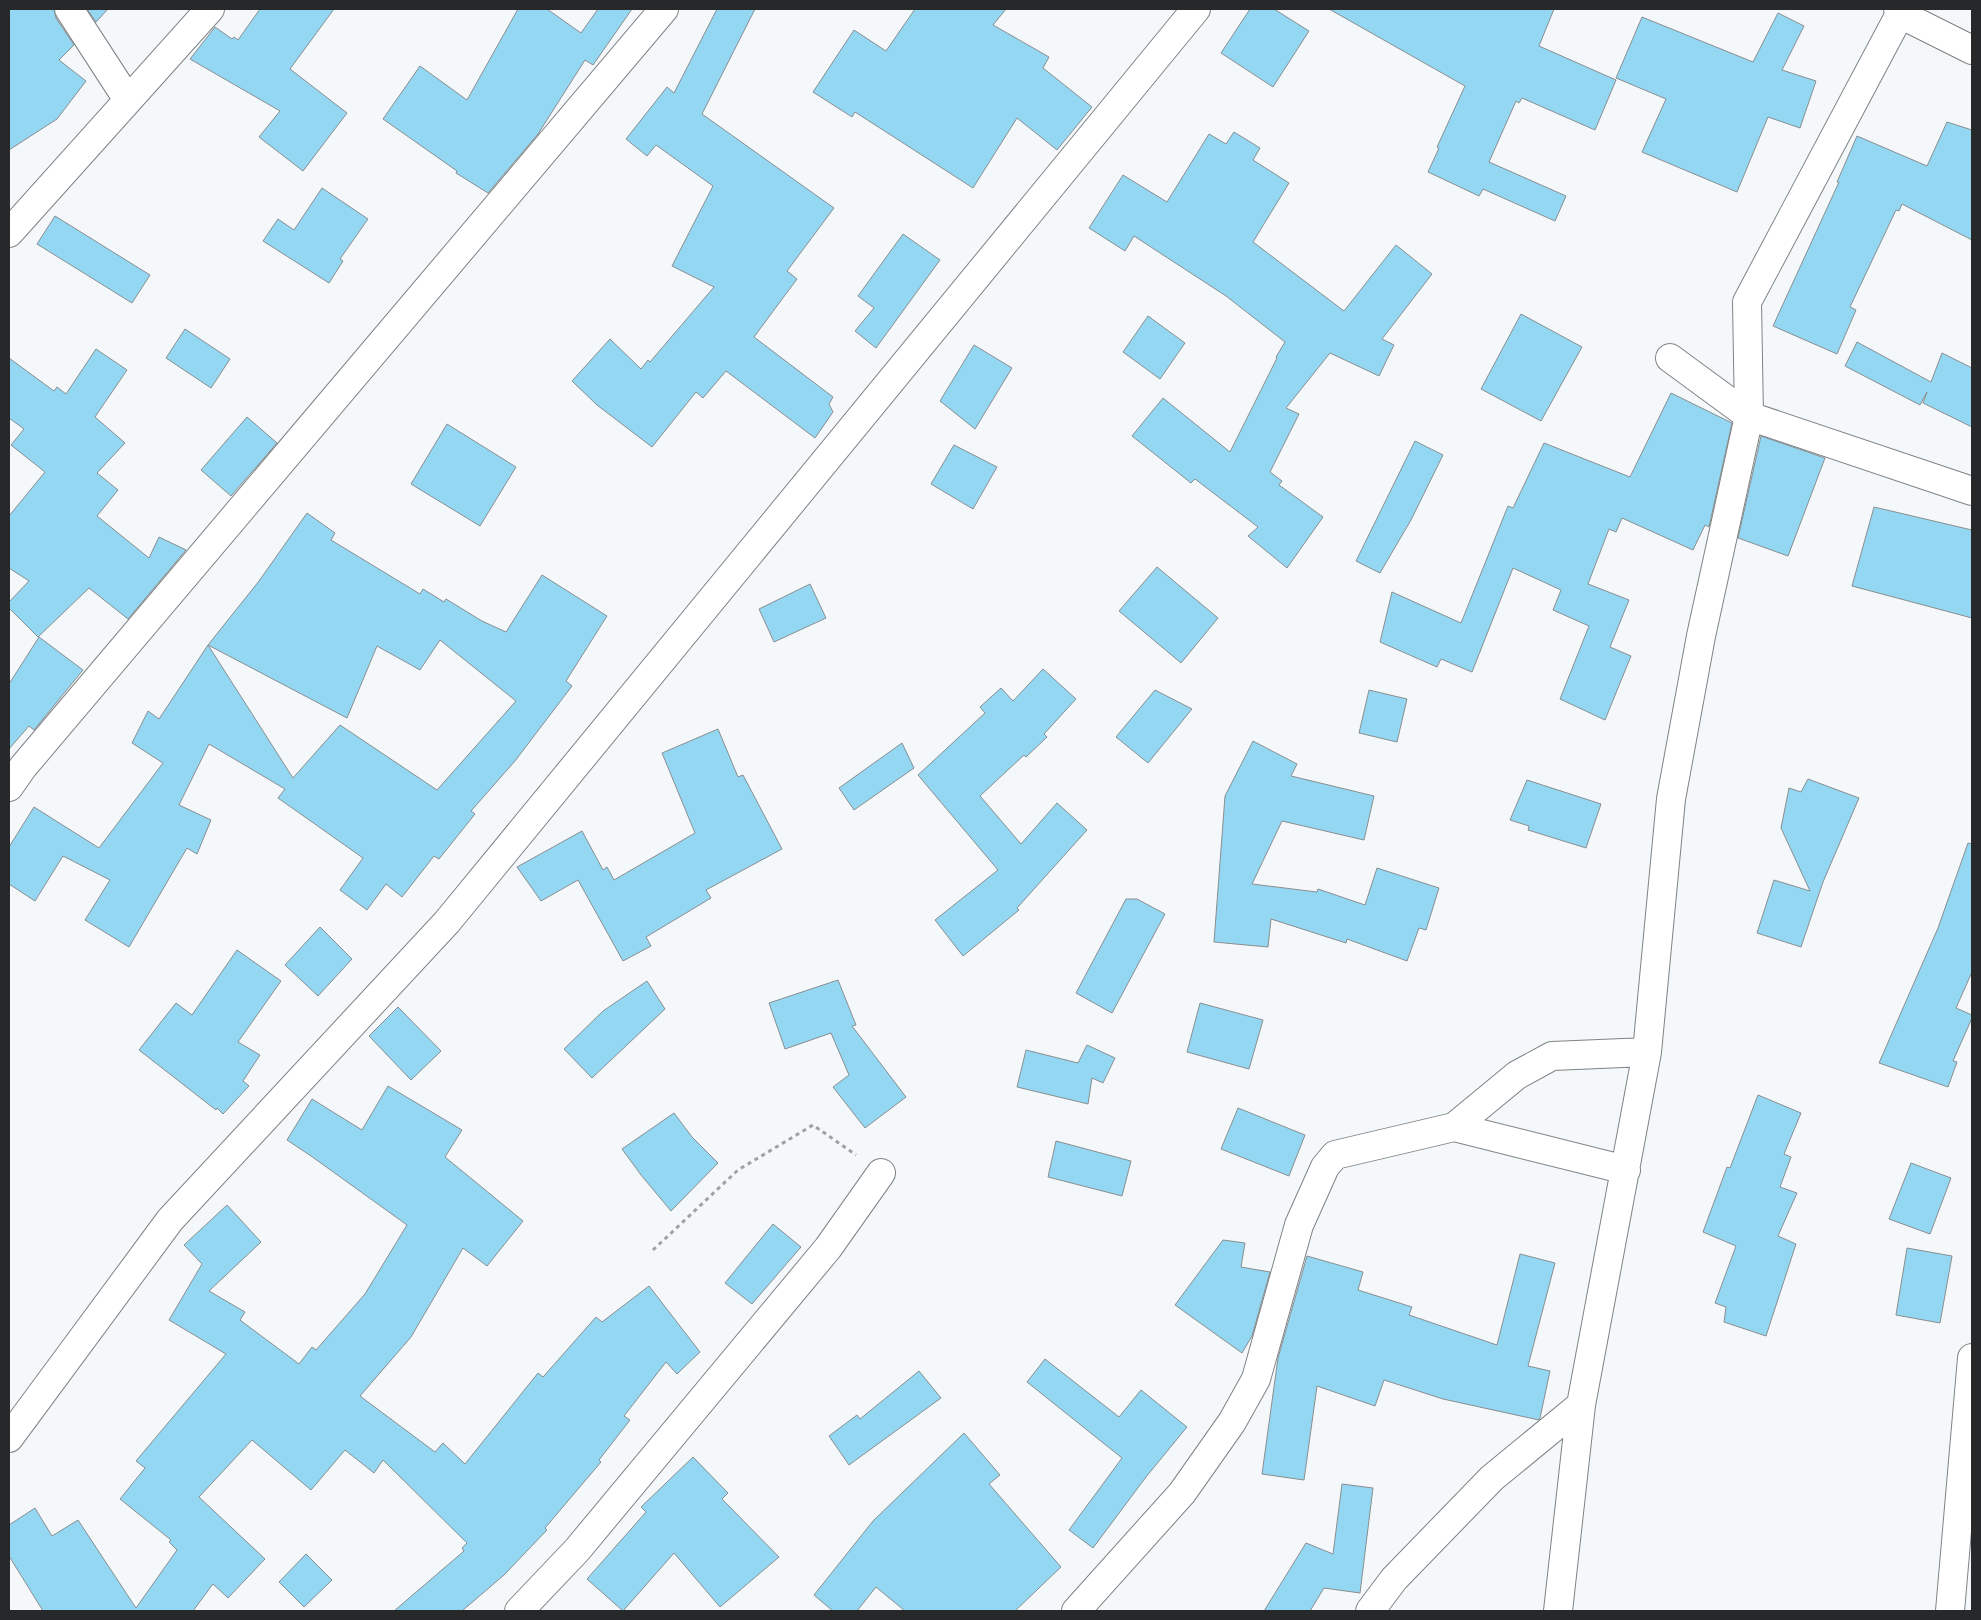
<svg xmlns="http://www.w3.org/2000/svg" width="1981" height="1620" font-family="Montserrat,sans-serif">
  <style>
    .building { fill: #93d7f3; stroke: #8a8e90 }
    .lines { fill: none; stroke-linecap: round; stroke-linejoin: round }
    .street-casing { stroke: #7f8385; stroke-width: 30 }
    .secondary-casing { stroke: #7f8385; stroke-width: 30 }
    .path { stroke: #9fa2a4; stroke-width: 3; stroke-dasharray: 4 4; stroke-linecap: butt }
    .street { stroke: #fff; stroke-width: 28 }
    .secondary { stroke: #fff; stroke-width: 28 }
  </style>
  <rect width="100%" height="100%" fill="#f4f8fa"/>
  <path class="building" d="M 9,9 L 54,9 L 56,18 L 74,45 L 59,60 L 86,81 L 57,119 L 9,150 Z
    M 87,9 L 108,9 L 96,22 Z
    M 260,9 L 334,9 L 290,69 L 347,113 L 303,171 L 259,137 L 280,111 L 190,59 L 215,27 L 232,39 L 234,37 L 238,40 Z
    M 518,9 L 547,9 L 581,33 L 598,9 L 632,9 L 593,65 L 585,60 L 538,134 L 488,193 L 456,173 L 457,171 L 383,119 L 420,66 L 467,100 Z
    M 717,9 L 755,9 L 702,114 L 834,208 L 787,271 L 797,279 L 754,337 L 833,397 L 829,404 L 833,412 L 815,438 L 726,371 L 703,398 L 696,392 L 652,447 L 597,405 L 572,381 L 610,339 L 641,369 L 648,360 L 650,362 L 714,287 L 672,266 L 713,186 L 656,145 L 647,156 L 626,139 L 667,87 L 674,93 Z
    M 915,9 L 1006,9 L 993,25 L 1049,57 L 1043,68 L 1092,107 L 1057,150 L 1017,118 L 973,188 L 855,112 L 852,117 L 813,92 L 854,30 L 886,51 Z
    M 1250,9 L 1274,9 L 1309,31 L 1273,87 L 1221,53 Z
    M 1329,9 L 1554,9 L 1539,46 L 1616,80 L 1595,130 L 1522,98 L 1519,103 L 1516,101 L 1489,162 L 1566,196 L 1555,221 L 1483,189 L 1479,196 L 1428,172 L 1439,148 L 1437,147 L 1465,86 Z
    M 1778,13 L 1804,26 L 1782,70 L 1816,81 L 1800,128 L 1768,117 L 1737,192 L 1642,152 L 1666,99 L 1616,78 L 1642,17 L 1753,62 Z
    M 1947,122 L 1972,130 L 1972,240 L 1902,204 L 1899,211 L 1896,210 L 1850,307 L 1856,310 L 1837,354 L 1773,326 L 1839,182 L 1837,182 L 1857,136 L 1927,166 Z
    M 1234,132 L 1260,148 L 1253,160 L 1289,183 L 1253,242 L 1344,311 L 1396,245 L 1432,274 L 1382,339 L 1394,345 L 1379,376 L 1330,353 L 1286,408 L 1299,414 L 1270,472 L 1282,481 L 1279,485 L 1323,517 L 1287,568 L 1248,536 L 1258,527 L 1195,479 L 1191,483 L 1132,436 L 1163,398 L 1230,452 L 1277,358 L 1276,357 L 1285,342 L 1226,296 L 1134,236 L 1125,251 L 1089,228 L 1123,175 L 1167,202 L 1209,134 L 1226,144 Z
    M 322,188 L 368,219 L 340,259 L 343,261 L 329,283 L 263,241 L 278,219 L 294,230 Z
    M 55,216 L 150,275 L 132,303 L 37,244 Z
    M 903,234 L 940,260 L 876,348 L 855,331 L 874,308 L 858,296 Z
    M 1521,314 L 1582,347 L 1541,421 L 1481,389 Z
    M 1148,316 L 1185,343 L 1160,379 L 1123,352 Z
    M 185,329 L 230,359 L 211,388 L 166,358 Z
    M 1857,342 L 1931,382 L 1942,353 L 1972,368 L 1972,427 L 1923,403 L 1927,392 L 1920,405 L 1845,366 Z
    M 974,345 L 1012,368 L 975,429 L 940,401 Z
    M 96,349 L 127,370 L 95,417 L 125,443 L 97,473 L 118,490 L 97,516 L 149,558 L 159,537 L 186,550 L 128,619 L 89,588 L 38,637 L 9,608 L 9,602 L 29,581 L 9,568 L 9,516 L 45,472 L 11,445 L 24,429 L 9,418 L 9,358 L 54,391 L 57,387 L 66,394 Z
    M 1671,393 L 1732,423 L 1709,527 L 1705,525 L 1693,550 L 1622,518 L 1616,532 L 1609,529 L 1588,584 L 1629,600 L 1610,647 L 1631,656 L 1605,720 L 1560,699 L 1589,626 L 1553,610 L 1561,590 L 1513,568 L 1472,672 L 1441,659 L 1437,667 L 1380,642 L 1392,592 L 1461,623 L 1508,506 L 1513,508 L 1544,443 L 1630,477 Z
    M 247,417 L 277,443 L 231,496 L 201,470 Z
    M 447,424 L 516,467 L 480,526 L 411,484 Z
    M 1761,436 L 1825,458 L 1788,556 L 1738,538 Z
    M 1415,441 L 1443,455 L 1411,520 L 1380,573 L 1356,561 Z
    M 954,445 L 997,467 L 973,509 L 931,484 Z
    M 1874,507 L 1972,530 L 1972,618 L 1852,586 Z
    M 307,513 L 335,533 L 331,540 L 420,594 L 423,589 L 444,602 L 446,599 L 482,621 L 506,632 L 542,575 L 607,616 L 566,681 L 572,686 L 515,761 L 471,811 L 475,814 L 439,859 L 434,856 L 402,897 L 386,884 L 367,910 L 340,890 L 363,858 L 278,798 L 285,789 L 209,744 L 179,805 L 211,820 L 197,854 L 187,848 L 129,947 L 85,920 L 110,880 L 63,856 L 35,901 L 9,884 L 9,847 L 34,807 L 99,848 L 163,763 L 132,743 L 148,711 L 159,719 L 208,645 L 293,778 L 340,725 L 437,790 L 516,701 L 440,640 L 420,670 L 377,646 L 347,718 L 208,645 L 259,581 Z
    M 1157,567 L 1218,618 L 1181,663 L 1119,611 Z
    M 810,584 L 826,618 L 774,642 L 759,609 Z
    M 39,637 L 83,670 L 34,730 L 29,726 L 9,749 L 9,684 Z
    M 1043,669 L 1076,699 L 1044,734 L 1047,737 L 1026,757 L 1024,755 L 980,796 L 1021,844 L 1057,803 L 1087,830 L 1017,908 L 1019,910 L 963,956 L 935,920 L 998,870 L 918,775 L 985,713 L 980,707 L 1001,688 L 1013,701 Z
    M 1155,690 L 1192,709 L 1148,763 L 1116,737 Z
    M 1369,690 L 1407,699 L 1397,742 L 1359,733 Z
    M 718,729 L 738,777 L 743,775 L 782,849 L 706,890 L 711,898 L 646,937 L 651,946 L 623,961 L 578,880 L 541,901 L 517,867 L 582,831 L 603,870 L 607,867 L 614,880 L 695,833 L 662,753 Z
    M 1253,741 L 1297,764 L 1291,776 L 1374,796 L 1364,840 L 1282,821 L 1252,884 L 1317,892 L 1318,889 L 1365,905 L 1377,868 L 1439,888 L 1426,930 L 1419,928 L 1407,961 L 1347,939 L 1346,943 L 1271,919 L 1268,947 L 1214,942 L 1225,796 Z
    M 902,743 L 914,768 L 854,810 L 839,788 Z
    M 1808,779 L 1859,798 L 1823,882 L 1801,947 L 1757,933 L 1774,880 L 1810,891 L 1781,828 L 1789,788 L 1801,792 Z
    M 1527,780 L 1601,804 L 1586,848 L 1528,830 L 1529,826 L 1510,820 Z
    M 1968,843 L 1972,844 L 1972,972 L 1956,1008 L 1972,1015 L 1972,1018 L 1953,1061 L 1957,1062 L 1948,1087 L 1879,1063 L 1938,928 Z
    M 1126,899 L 1137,899 L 1165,914 L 1112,1013 L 1076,993 Z
    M 320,927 L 352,959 L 318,996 L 285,965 Z
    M 237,950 L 281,981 L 238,1042 L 260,1055 L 243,1081 L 249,1086 L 223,1114 L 217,1108 L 216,1110 L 139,1050 L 176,1003 L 192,1015 Z
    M 838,980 L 856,1025 L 852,1026 L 906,1097 L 865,1128 L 833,1087 L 849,1075 L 831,1033 L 785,1049 L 769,1003 Z
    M 647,981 L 665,1009 L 592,1078 L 564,1049 L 603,1011 Z
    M 1200,1003 L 1263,1020 L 1249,1069 L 1187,1052 Z
    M 398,1007 L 441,1051 L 411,1080 L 369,1036 Z
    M 1087,1045 L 1115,1058 L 1103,1083 L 1092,1078 L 1088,1104 L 1017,1087 L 1026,1050 L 1078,1063 Z
    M 388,1086 L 462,1130 L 445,1157 L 523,1221 L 487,1266 L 463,1248 L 411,1337 L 360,1396 L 435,1452 L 443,1443 L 465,1464 L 538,1373 L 543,1377 L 596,1317 L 602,1322 L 649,1286 L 700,1352 L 677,1374 L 666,1362 L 624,1416 L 630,1420 L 599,1460 L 601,1462 L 545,1528 L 547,1530 L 504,1575 L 462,1611 L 394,1611 L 464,1551 L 462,1548 L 467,1543 L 383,1460 L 374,1473 L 345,1450 L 311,1490 L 252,1440 L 199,1497 L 265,1559 L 228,1598 L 213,1584 L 193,1611 L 43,1611 L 9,1556 L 9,1525 L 35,1508 L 52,1536 L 78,1520 L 136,1608 L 177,1550 L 169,1542 L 171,1540 L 120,1499 L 145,1468 L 136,1461 L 226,1354 L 169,1320 L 202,1264 L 184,1245 L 227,1205 L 261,1242 L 209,1291 L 245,1312 L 240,1320 L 299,1364 L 312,1347 L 316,1350 L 365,1294 L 407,1225 L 311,1156 L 287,1140 L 312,1099 L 362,1130 Z
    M 1758,1095 L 1801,1113 L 1784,1154 L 1791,1157 L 1780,1187 L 1797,1193 L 1778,1236 L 1796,1244 L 1766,1336 L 1724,1322 L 1726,1307 L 1715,1303 L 1736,1246 L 1703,1232 L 1727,1167 L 1730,1168 Z
    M 1238,1108 L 1305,1135 L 1289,1176 L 1221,1149 Z
    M 674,1113 L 692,1137 L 718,1163 L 671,1211 L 641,1175 L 622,1149 Z
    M 1056,1141 L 1131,1161 L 1122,1196 L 1048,1177 Z
    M 1911,1163 L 1951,1178 L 1930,1234 L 1889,1219 Z
    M 773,1224 L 801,1247 L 752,1304 L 725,1283 Z
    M 1223,1240 L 1245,1243 L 1241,1267 L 1270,1272 L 1252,1336 L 1242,1353 L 1175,1305 Z
    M 1907,1248 L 1952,1256 L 1940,1323 L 1896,1315 Z
    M 1520,1254 L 1555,1263 L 1528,1366 L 1550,1371 L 1540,1418 L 1539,1420 L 1443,1399 L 1384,1380 L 1375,1406 L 1317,1386 L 1304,1480 L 1262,1474 L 1278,1358 L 1307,1256 L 1363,1272 L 1358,1290 L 1412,1307 L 1409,1315 L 1497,1345 Z
    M 1045,1359 L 1119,1417 L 1141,1390 L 1187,1427 L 1146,1477 L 1093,1548 L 1069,1530 L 1122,1458 L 1027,1382 Z
    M 919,1371 L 941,1398 L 849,1465 L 829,1436 L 857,1415 L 860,1419 Z
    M 964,1433 L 1000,1475 L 989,1484 L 1061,1567 L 1015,1611 L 905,1611 L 876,1587 L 857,1611 L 833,1611 L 814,1595 L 873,1521 Z
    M 693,1457 L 728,1493 L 722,1499 L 779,1557 L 720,1607 L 674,1553 L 623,1611 L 587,1579 L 646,1512 L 641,1507 Z
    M 1342,1484 L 1373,1488 L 1360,1593 L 1324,1588 L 1310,1611 L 1264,1611 L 1306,1543 L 1333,1554 Z
    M 306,1554 L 332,1580 L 304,1607 L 279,1582 Z"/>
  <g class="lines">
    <defs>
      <path id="street" d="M 69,9 L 128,100
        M 9,233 L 210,9
        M 1670,358 L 1749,416 L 1972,491
        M 9,787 L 23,767 L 664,9
        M 1454,1127 L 1626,1170
        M 9,1438 L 170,1220 L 447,922 L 1196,9
        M 519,1611 L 577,1550 L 828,1248 L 881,1173
        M 1076,1611 L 1182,1493 L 1232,1422 L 1256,1379 L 1299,1225 L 1325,1167 L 1335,1155 L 1454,1127 L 1517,1075 L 1552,1056 L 1647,1052
        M 1370,1611 L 1394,1579 L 1492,1478 L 1581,1405
        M 1558,1611 L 1581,1405 L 1647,1052 L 1671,799 L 1701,636 L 1749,416 L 1747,302 L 1900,14
        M 1950,1611 L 1972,1358"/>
      <path id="secondary" d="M 1898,9 L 1900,14 L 1972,50"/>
    </defs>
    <use href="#street" class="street-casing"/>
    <use href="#secondary" class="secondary-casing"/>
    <path class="path" d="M 653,1250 L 738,1170 L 813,1125 L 856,1155"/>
    <use href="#street" class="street"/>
    <use href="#secondary" class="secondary"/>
  </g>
  <rect width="1981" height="1620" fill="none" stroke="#262829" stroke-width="20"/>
</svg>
